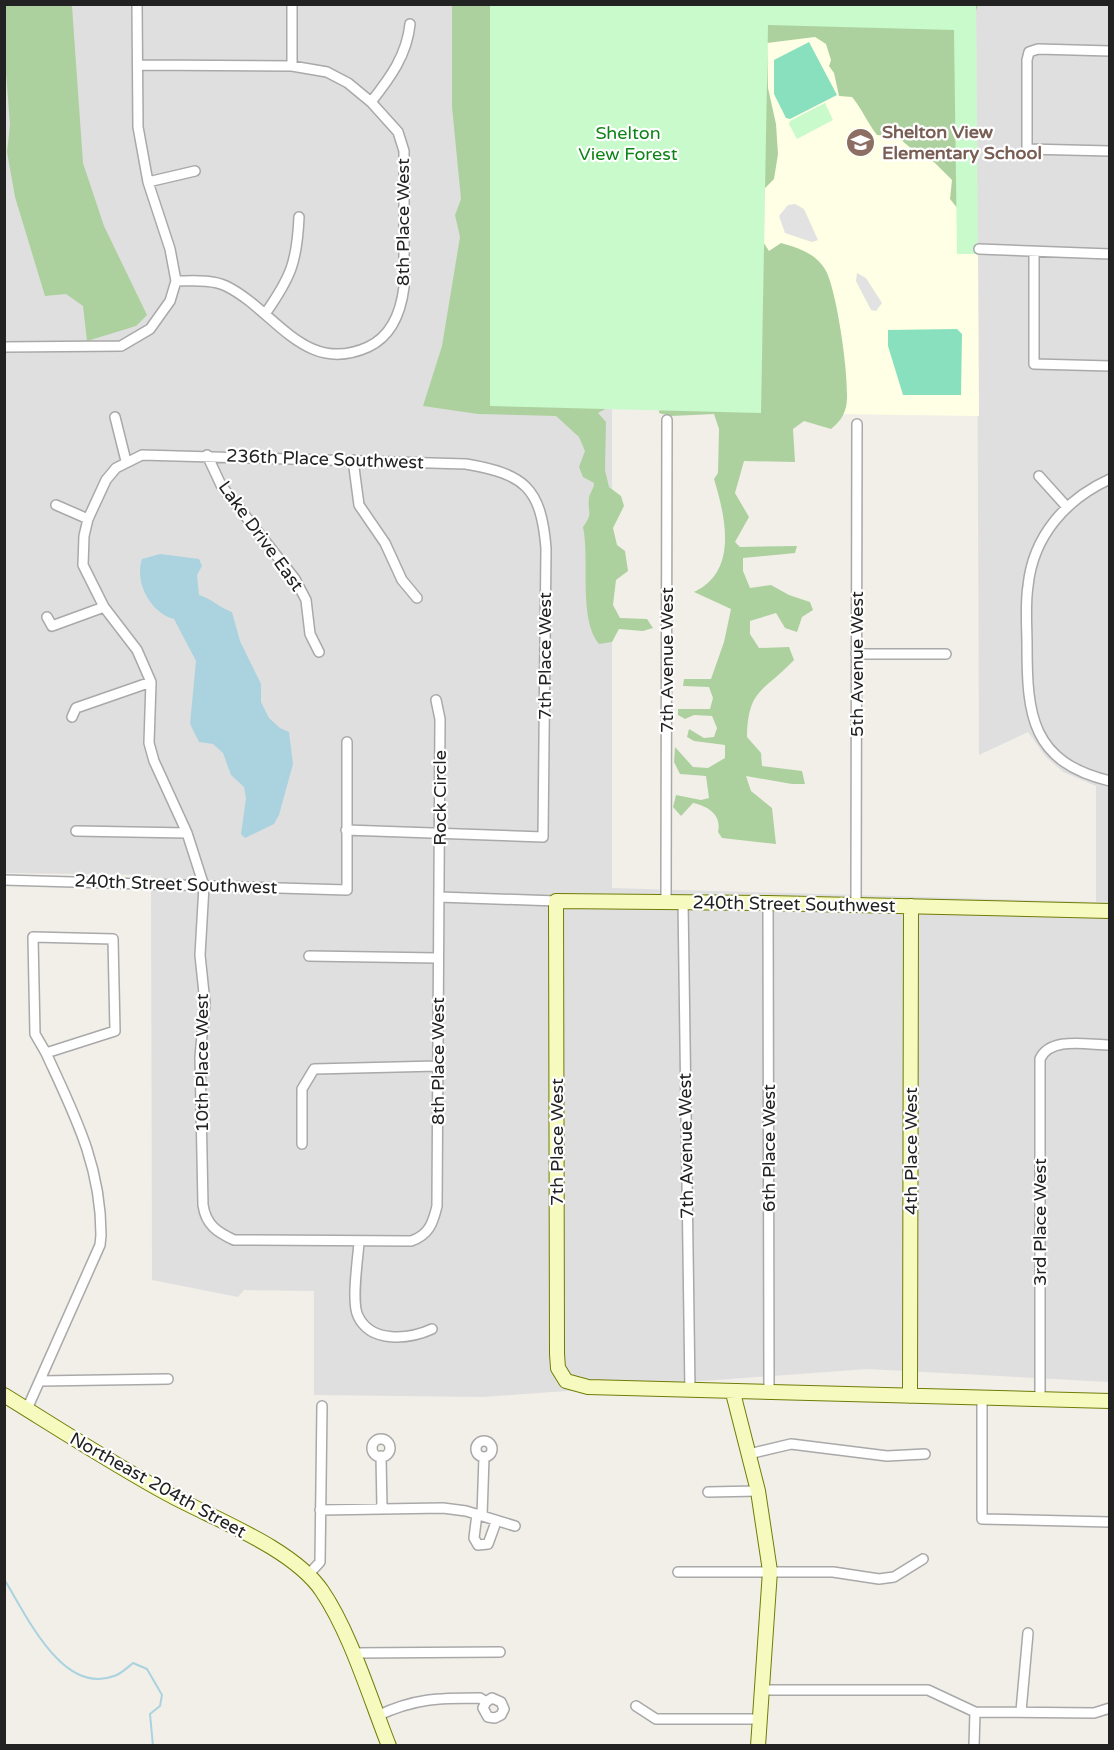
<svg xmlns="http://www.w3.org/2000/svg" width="1114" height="1750" font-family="'Varela Round',sans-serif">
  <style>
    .residential { fill: #e0dfdf }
    .education { fill: #ffffe5 }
    .forest { fill: #add19e }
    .park { fill: #c8facc }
    .pitch { fill: #88e0be }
    .parking { fill: #e2e2e2 }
    .water { fill: #aad3df }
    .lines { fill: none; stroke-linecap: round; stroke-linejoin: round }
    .stream { stroke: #aad3df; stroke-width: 2 }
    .street-casing { stroke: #a9a9a9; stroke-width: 12 }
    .secondary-casing { stroke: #707d05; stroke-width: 16 }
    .street { stroke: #fff; stroke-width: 9 }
    .secondary { stroke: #f7fabf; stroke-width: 14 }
    .labels { text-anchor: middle; stroke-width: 4.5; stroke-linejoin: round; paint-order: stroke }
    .education-label { font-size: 18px; font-weight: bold; fill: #785e54; stroke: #fff; text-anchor: start }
    .park-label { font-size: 18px; fill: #0c8416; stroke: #fff }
    .street-label { font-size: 18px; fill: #222; stroke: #fff }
  </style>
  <rect width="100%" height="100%" fill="#f2efe9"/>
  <path class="residential" d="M 490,4 L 490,406 L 612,409 L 612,888 L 1096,902 L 1096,786 L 1063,772 L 1045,756 L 1028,732 L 979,755 L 976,5 L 1109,5 L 1109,1382 L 868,1369 L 483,1397 L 314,1395 L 314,1291 L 244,1290 L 238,1297 L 152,1280 L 151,875 L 5,873 L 5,5 Z"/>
  <path class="education" d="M 768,25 L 954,30 L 958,254 L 978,254 L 979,416 L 761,413 Z"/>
  <path class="forest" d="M 66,4 L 72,6 L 83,163 L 104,226 L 147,315 L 136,326 L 87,341 L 83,306 L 66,294 L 45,296 L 15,197 L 7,152 L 10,125 L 5,60 L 5,5 Z
    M 452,5 L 978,5 L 969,30 L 958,209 L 950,199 L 952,180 L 934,162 L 915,152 L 898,137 L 877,135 C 867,122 862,109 852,97 L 839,96 L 834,73 L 829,66 L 831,60 L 826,44 L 815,37 L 767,43 L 768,88 L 776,124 L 778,154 L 774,179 L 762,191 L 758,234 L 769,251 L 781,243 C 799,248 817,254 826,271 C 837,291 851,386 846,407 C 843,418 839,422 831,429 L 804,421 L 793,429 L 795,462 L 744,461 L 735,493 L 749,517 L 735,542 L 740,547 L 797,546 L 795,553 L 743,558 L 743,571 L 750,588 L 771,585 L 789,595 L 810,602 L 813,610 L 802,617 L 797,632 L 785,628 L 776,613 L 750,621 L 750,634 L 759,648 L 789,647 L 794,660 C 764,692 748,688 747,737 L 761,753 L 762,766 L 802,771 L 805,784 L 792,784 L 746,776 L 751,791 L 772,808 L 776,844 L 722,838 L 718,832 C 722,815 708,806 693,803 L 681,816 L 673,807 L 676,795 L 701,800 L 709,798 L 706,776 L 680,774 L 674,762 L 675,747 L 693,767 L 708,768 L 725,758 L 725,745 L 694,741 L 687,737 L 689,729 L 704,738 L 714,737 L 717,728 L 712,716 L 694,715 L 685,719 L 678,715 L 678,709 L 710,709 L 713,698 L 709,687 L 683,686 L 684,679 L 711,679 L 724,642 L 731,609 L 694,592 C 739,571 725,516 714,479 L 718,473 L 719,429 L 714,414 L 671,416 L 659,413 L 660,401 L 620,401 L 598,413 L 606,422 L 605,470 L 609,487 L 621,496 L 624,506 L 613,528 L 617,545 L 625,551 L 628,571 L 616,580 L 613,605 L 620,618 L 647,619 L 653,628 L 643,631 L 619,629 L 612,642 L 599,644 C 578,619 590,560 583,527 C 594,513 587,512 589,498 C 590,492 594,489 594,483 L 583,477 L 579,467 L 585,451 L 579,437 L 556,416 L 478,414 L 423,406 L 442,346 L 460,237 L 455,215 L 461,199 L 452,107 Z"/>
  <path class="park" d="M 490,5 L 976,5 L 978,254 L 957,254 L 954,30 L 768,25 L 761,413 L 490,406 Z
    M 825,103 L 833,120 L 797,139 L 789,124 L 790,121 Z"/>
  <path class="pitch" d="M 809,42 L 837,95 L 790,119 L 786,118 L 774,94 L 774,60 Z
    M 957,329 L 962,334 L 961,395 L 903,395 L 888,346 L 888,330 Z"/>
  <path class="parking" d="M 795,204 L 804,209 L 818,240 L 812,242 L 785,233 L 779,216 L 788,205 Z
    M 857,273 L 866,278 L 882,303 L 876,311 L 871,310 L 856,281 Z"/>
  <path class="water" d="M 160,554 L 199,559 L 202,566 L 197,575 L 199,595 C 212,599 220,608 232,612 L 240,641 L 261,684 L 261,702 L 269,718 L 280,728 L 289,732 L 293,764 L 279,815 L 274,824 L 245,838 L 241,834 L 246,798 L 244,787 L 231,775 L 223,753 L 213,744 L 199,742 L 190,724 L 196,661 L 174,619 C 151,613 134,583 142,559 Z"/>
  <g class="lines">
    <path class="stream" d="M 4,1579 C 26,1614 62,1696 114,1676 C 121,1674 127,1668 133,1663 L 147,1669 L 162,1695 L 160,1706 L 150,1714 L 153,1746"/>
    <defs>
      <path id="street" d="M 1110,51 L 1038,49 L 1029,52 L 1027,60 L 1027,149 L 1110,151
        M 138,65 L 292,66 L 327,72 L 348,83 L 371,102 L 398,132 L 404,151 L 404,287 C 401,311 392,336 368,347 C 304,376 275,310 226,286 C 212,279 191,281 176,281
        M 292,66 L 292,4
        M 371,102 C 390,78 407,55 410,24
        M 148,182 L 195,171
        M 979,249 L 1110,254
        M 1034,252 L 1034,364 L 1110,366
        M 265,314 C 291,277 297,262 299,217
        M 4,347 L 121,346 L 150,329 L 170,301 L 176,281 L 170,249 L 148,182 L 138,127 L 137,4
        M 115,417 L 126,461
        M 207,455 L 221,485 L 295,579 L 306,600 L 310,634 L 319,652
        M 353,460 L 359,505 L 385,543 L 402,580 L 417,598
        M 1039,476 L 1066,506
        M 1110,479 C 1066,499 1033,536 1028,586 C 1025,605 1027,626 1027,645 C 1027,715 1031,762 1110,781
        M 56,505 L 88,519
        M 47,617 L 52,626 L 104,607
        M 856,654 L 946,654
        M 72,717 L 76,708 L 151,682
        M 346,830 L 543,837 L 546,548 C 541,487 524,474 466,464 L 142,455 L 116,468 L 106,480 L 88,519 L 84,536 L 83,565 L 104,607 L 137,650 L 151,682 L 149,743 L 154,761 L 187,833 L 204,886 L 200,955 L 205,1003 L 200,1057 L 203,1205 C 206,1225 217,1232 234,1240 L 411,1241 C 429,1235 433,1223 437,1206 L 440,719 L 436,700
        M 76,831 L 187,833
        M 4,880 L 347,890 L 347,742
        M 439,897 L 556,901
        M 666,901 L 667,420
        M 683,901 L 690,1391
        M 768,903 L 769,1393
        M 856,904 L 857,424
        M 33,937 L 113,939 L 115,1031 L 46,1053 L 35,1034 Z
        M 309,956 L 437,958
        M 302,1144 L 302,1089 L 314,1069 L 438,1066
        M 359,1242 C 358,1259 351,1302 358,1316 C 371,1344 410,1339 432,1329
        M 40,1381 L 168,1379
        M 982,1398 L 982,1519 L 1110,1522
        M 1040,1399 L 1040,1059 C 1050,1036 1088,1045 1110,1045
        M 27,1409 L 100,1245 L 101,1235 C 101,1165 74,1114 46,1053
        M372 1448a9 9 0 1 1 18 0a9 9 0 1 1-18 0Z
        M476 1449a8 8 0 1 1 16 0a8 8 0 1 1-16 0Z
        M 749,1454 L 791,1444 L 887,1456 L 925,1454
        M 381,1456 L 382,1508
        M 708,1492 L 758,1491
        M 320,1510 L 443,1508 L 466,1511 L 515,1526
        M 477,1514 L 474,1538 L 478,1545 L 488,1544 L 496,1522
        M 482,1516 L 484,1457
        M 678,1572 L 833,1572 L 879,1579 L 894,1577 L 923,1559
        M 308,1575 L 320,1562 L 322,1406
        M 353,1653 L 500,1652
        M 762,1690 L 928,1690 L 975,1712 L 1094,1713 L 1110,1708
        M 636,1706 L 656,1719 L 760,1719
        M 1021,1711 L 1028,1633
        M 377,1716 C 415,1698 439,1698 480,1698 L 486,1702 L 483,1708 L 488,1717 L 495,1718 L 501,1715 L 504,1709 L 501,1702 L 492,1698 L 486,1702
        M 974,1746 L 975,1712"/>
      <path id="secondary" d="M 1110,911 L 768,903 L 556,901 L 557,1354 L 558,1368 L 566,1381 L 588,1387 L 1110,1401
        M 733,1393 L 758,1491 L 770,1571 L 758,1746
        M 4,1395 C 59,1429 113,1464 168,1494 C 214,1519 293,1548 322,1591 C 350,1632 370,1698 389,1746
        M 910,1396 L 911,906"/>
    </defs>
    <use href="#street" class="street-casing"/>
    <use href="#secondary" class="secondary-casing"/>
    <use href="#street" class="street"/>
    <use href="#secondary" class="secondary"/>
  </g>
  <defs>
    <symbol id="school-disc" viewBox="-11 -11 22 22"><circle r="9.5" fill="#8d6e63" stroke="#fff"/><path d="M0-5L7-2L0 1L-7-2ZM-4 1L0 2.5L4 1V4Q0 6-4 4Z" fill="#fff"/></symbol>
  </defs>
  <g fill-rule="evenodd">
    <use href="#school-disc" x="844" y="126" width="33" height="33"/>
  </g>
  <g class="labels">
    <g class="education-label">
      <text x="882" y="138">Shelton View<tspan x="882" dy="21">Elementary School</tspan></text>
    </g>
    <g class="park-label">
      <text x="628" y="139">Shelton<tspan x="628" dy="21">View Forest</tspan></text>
    </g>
    <g class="street-label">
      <text transform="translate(403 222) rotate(-90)" y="6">8th Place West</text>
      <text transform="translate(325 459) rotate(2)" y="6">236th Place Southwest</text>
      <text transform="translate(261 536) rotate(54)" y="6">Lake Drive East</text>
      <text transform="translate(545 656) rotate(-90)" y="6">7th Place West</text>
      <text transform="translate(667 660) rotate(-90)" y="6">7th Avenue West</text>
      <text transform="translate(857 664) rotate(-90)" y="6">5th Avenue West</text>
      <text transform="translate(440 798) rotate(-90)" y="6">Rock Circle</text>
      <text transform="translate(176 884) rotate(2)" y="6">240th Street Southwest</text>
      <text transform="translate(794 904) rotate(1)" y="6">240th Street Southwest</text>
      <text transform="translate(438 1061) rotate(-90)" y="6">8th Place West</text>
      <text transform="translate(202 1063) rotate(-90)" y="6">10th Place West</text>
      <text transform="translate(557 1142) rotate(-90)" y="6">7th Place West</text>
      <text transform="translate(686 1146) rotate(-91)" y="6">7th Avenue West</text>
      <text transform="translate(769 1148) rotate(-90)" y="6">6th Place West</text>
      <text transform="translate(911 1151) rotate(-90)" y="6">4th Place West</text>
      <text transform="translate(1040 1222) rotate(-90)" y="6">3rd Place West</text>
      <text transform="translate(158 1485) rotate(29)" y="6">Northeast 204th Street</text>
    </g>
  </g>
  <rect width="1114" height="1750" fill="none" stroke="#222222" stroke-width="12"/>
</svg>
